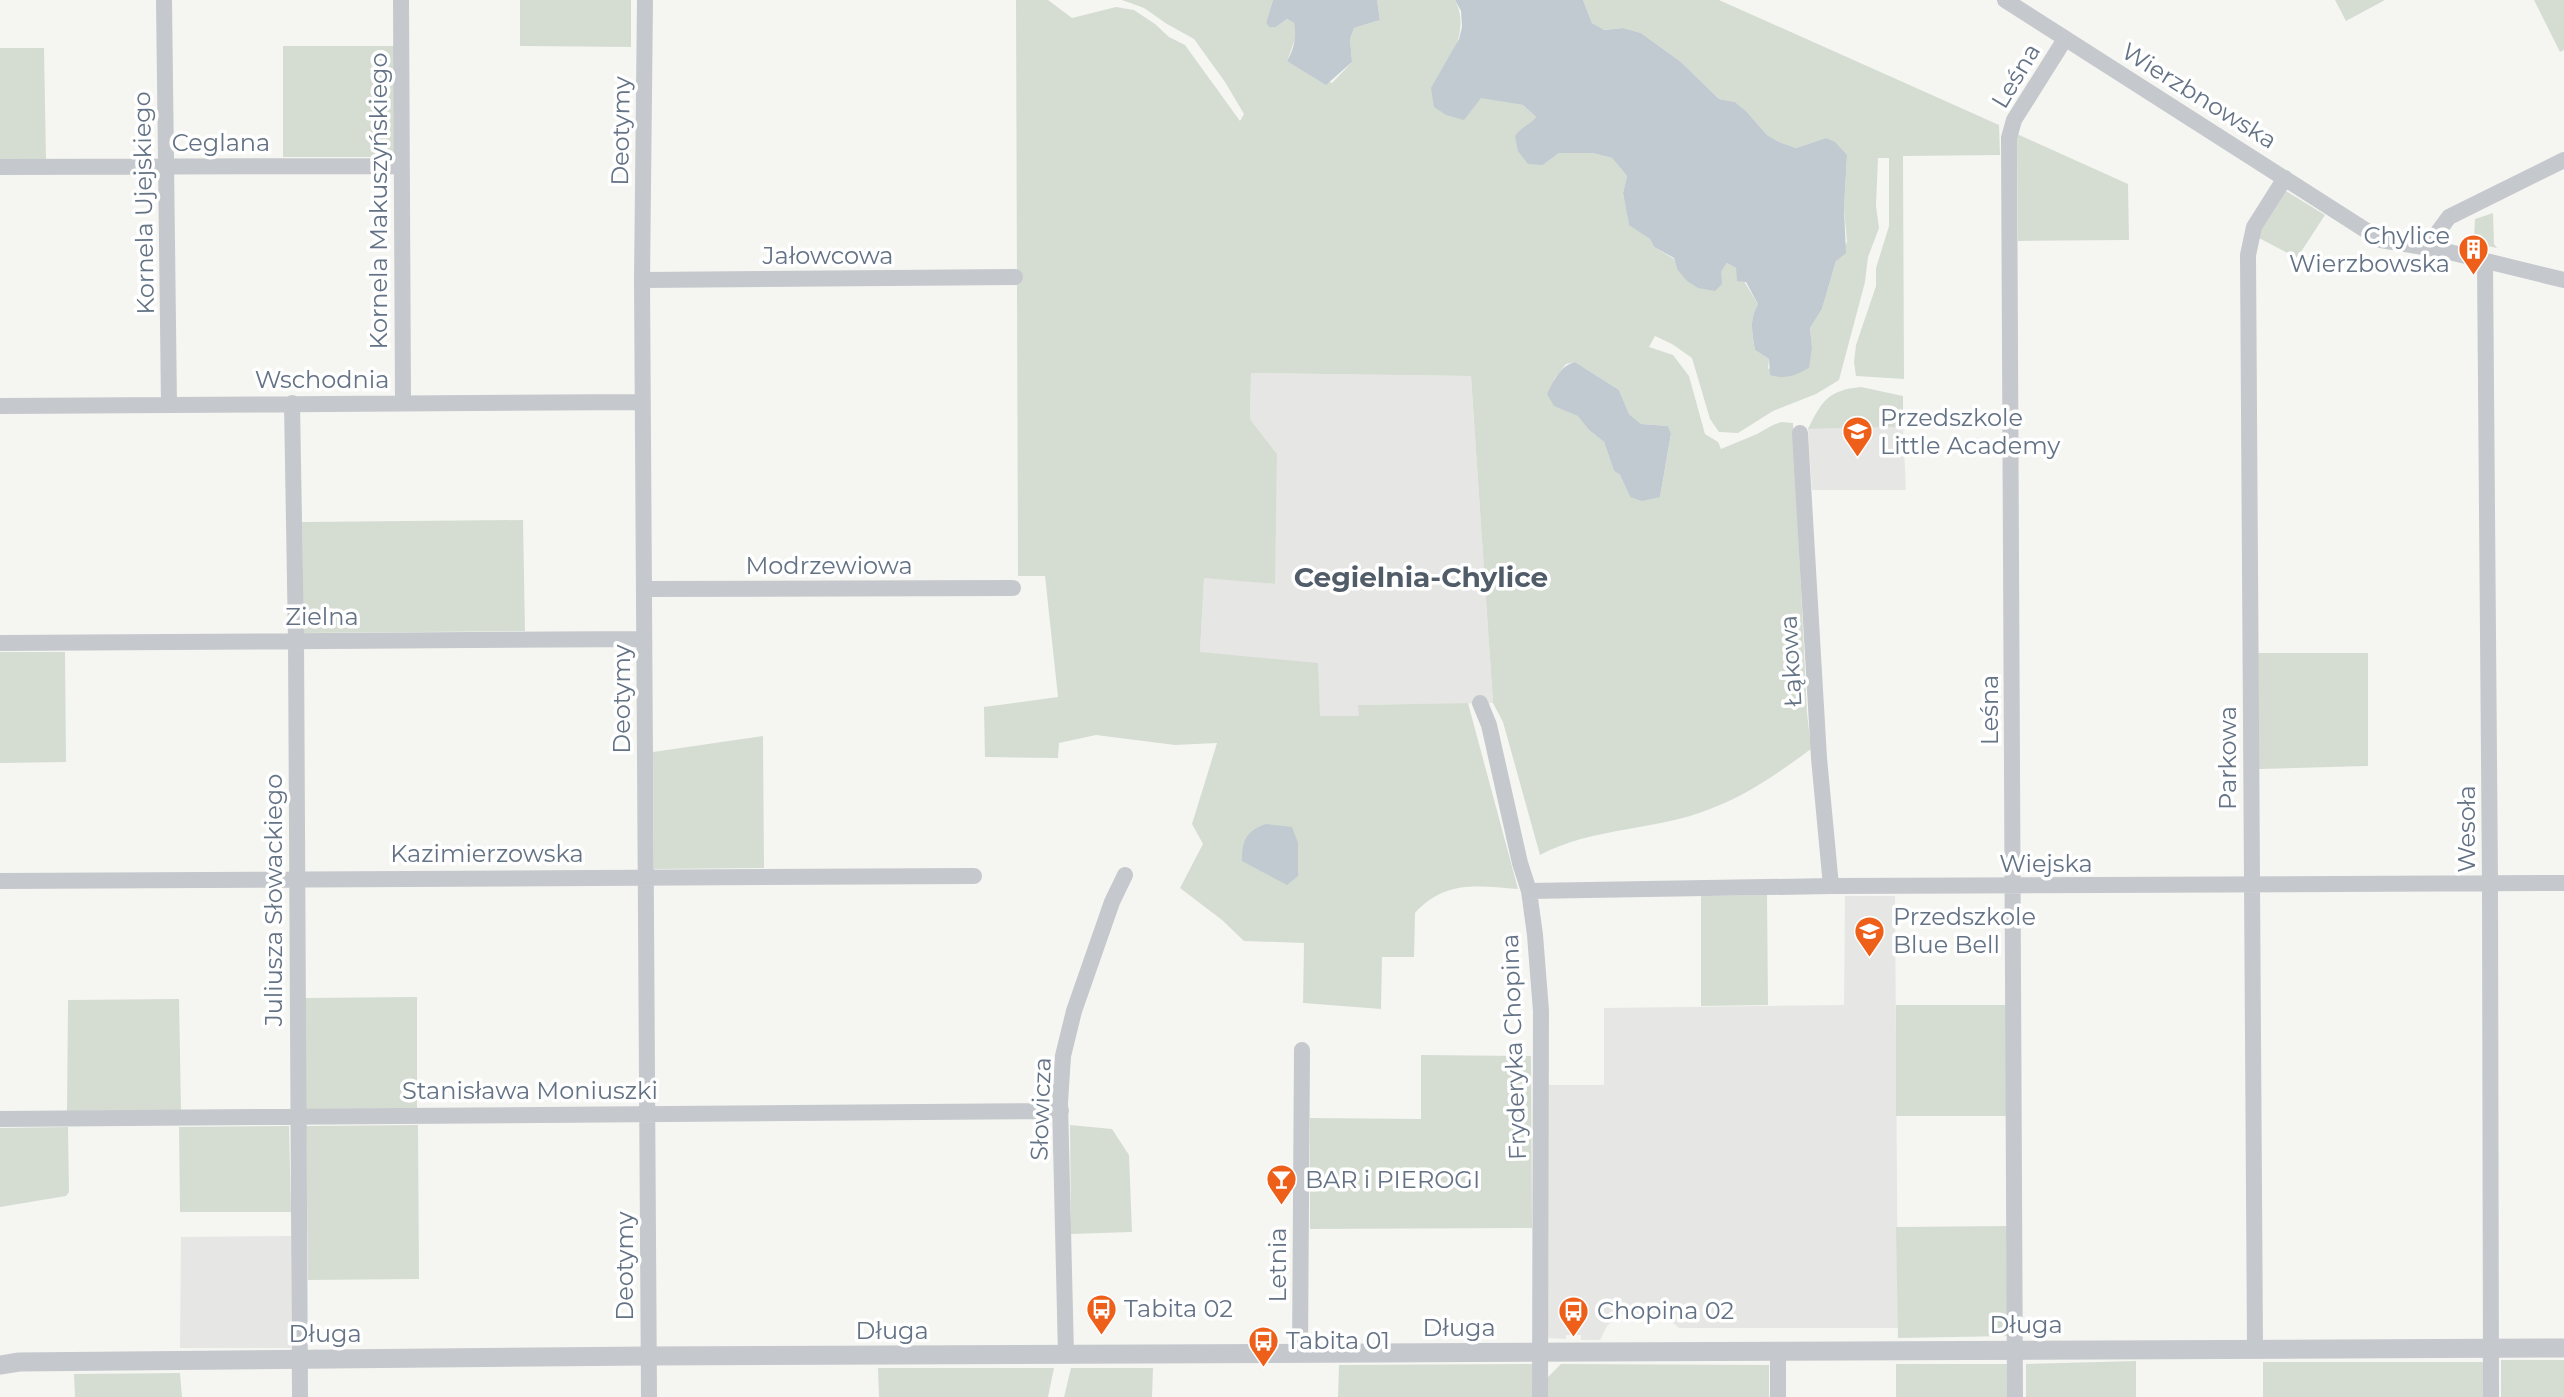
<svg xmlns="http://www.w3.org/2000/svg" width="2564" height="1397" font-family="Montserrat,sans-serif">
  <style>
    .built { fill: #e6e7e5 }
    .green { fill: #d5ddd2; fill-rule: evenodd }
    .water { fill: #c1cad0 }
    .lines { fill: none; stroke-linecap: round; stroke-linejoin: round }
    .minor { stroke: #c5c8cc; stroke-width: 16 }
    .tertiary { stroke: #c5c8cc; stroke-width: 19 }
    .labels { text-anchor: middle; stroke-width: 7; stroke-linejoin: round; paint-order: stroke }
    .street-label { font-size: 24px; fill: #637285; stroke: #fff }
    .poi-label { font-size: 24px; fill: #637285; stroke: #fff; text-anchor: start }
    .quarter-label { font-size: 28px; font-weight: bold; fill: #515c69; stroke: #fff }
  </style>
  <rect width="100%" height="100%" fill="#f5f6f2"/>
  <path class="built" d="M 1251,373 L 1471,376 L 1493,703 L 1359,705 L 1360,716 L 1319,716 L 1200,652 L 1204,577 L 1274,584 L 1277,454 L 1250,419 Z
    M 1903,427 L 1906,490 L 1812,490 L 1808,429 Z
    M 1845,896 L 1895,896 L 1898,1328 L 1679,1328 L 1664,1315 L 1625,1313 L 1616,1317 L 1607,1326 L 1600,1340 L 1581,1340 L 1581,1335 L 1566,1335 L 1566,1339 L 1546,1338 L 1547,1085 L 1604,1085 L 1604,1008 L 1844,1005 Z
    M 291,1236 L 291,1348 L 180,1348 L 181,1237 Z"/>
  <path class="green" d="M 520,0 L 631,0 L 631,47 L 520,46 Z
    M 1016,0 L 1048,0 L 1072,18 L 1116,7 L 1134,10 L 1155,24 L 1169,37 L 1185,45 L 1240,121 L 1244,114 L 1225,82 L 1194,39 L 1167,24 L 1144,8 L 1122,0 L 1273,0 L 1266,23 L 1269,27 L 1276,27 L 1287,19 L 1294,23 L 1297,34 L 1287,61 L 1332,83 L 1352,62 L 1350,39 L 1354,28 L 1380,20 L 1377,0 L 1455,0 C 1471,31 1449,62 1432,88 L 1523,105 L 1536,117 L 1531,123 L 1543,165 L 1559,153 L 1592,153 L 1612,158 L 1627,176 L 1623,193 L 1629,224 L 1650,239 L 1654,247 L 1674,259 L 1677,269 L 1721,272 L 1727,263 L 1736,268 L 1758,304 C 1749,320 1752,332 1755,350 L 1769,359 L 1768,369 L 1812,347 L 1810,328 L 1822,309 L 1836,261 L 1847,242 L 1844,208 L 1847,155 L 1826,138 L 1796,148 L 1779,142 L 1767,135 L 1746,111 L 1735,102 L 1719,99 L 1681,62 L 1641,33 L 1623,28 L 1603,30 L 1592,23 L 1583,0 L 1719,0 L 1999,125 L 2000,155 L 1903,156 L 1904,379 L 1856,376 L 1854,362 L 1856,345 L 1876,286 L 1876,268 L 1889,226 L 1889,158 L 1878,158 L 1876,206 L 1879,228 L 1868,257 L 1865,282 L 1839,380 L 1816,394 L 1773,411 L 1738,433 L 1719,432 L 1710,419 L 1692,358 L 1672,344 L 1655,336 L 1649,347 L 1673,355 L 1689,376 L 1705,434 L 1718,442 L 1721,449 L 1757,434 L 1773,425 L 1781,422 L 1793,423 L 1807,713 L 1811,749 C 1780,772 1747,795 1710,809 C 1656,831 1592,827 1540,855 L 1503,722 L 1493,703 L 1471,376 L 1251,373 L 1250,419 L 1277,454 L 1275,584 L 1204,578 L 1200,652 L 1318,663 L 1320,716 L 1359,716 L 1358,705 L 1468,703 L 1518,889 C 1477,886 1445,880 1415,913 L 1414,957 L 1382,957 L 1381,1009 L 1303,1003 L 1304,943 L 1244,941 L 1222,920 L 1180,888 L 1203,844 L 1192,824 L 1217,743 L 1175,745 L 1096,735 L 1059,743 L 1058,758 L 985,757 L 984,707 L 1058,697 L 1045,576 L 1018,576 ZM 1575,362 L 1619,390 L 1629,414 L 1641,424 L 1668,426 L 1671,435 L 1660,497 L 1630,497 L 1620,475 L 1614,471 L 1604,442 L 1589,430 L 1554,379 L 1566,364 Z
    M 2335,0 L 2385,0 L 2346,21 Z
    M 2534,0 L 2564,0 L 2564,50 L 2560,52 Z
    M 283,46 L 394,46 L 394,157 L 283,157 Z
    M 0,48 L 44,48 L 46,159 L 0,159 Z
    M 2017,134 L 2128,184 L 2129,240 L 2018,241 Z
    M 2286,191 L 2325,215 L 2297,258 L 2257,237 Z
    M 2493,213 L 2494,244 L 2497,248 L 2468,242 L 2474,236 L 2475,219 Z
    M 1861,387 L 1903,396 L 1903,427 L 1808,429 C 1822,401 1828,390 1861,387 Z
    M 523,520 L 525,631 L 303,633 L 302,522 Z
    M 0,652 L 65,652 L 66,762 L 0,763 Z
    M 2258,653 L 2368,653 L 2368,766 L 2259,769 Z
    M 763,736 L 764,868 L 654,869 L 653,752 Z
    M 1767,895 L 1768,1005 L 1701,1006 L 1701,896 Z
    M 417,997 L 417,1108 L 306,1109 L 305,998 Z
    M 179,999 L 181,1110 L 67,1111 L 68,1000 Z
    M 1896,1005 L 2006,1005 L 2006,1116 L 1896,1116 Z
    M 1421,1055 L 1531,1056 L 1532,1228 L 1310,1229 L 1310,1118 L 1421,1119 Z
    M 418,1125 L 419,1279 L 308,1280 L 306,1126 Z
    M 1070,1125 L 1112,1129 L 1129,1155 L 1132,1232 L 1071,1234 Z
    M 289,1126 L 291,1212 L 180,1212 L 179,1127 Z
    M 68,1127 L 69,1192 L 66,1196 L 0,1207 L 0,1128 Z
    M 2008,1226 L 2009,1336 L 1898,1338 L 1896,1227 Z
    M 2501,1360 L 2564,1360 L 2564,1397 L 2501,1397 Z
    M 2136,1361 L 2136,1397 L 2026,1397 L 2026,1364 Z
    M 2263,1362 L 2484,1362 L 2484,1397 L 2263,1397 Z
    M 1532,1364 L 1532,1397 L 1338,1397 L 1339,1365 Z
    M 1561,1364 L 1769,1365 L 1769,1397 L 1548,1397 L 1548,1377 Z
    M 1896,1364 L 2007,1364 L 2007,1397 L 1896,1397 Z
    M 878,1368 L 1054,1368 L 1048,1397 L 879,1397 Z
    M 1071,1368 L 1153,1368 L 1152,1397 L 1064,1397 Z
    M 180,1373 L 182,1397 L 75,1397 L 74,1374 Z"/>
  <path class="water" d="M 1273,0 L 1377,0 L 1380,20 L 1354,28 L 1350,39 L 1352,62 L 1326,85 L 1287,61 C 1294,49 1297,37 1294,23 L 1287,19 L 1276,27 L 1269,27 L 1266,23 Z
    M 1455,0 L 1583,0 L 1592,23 L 1604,30 L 1623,28 L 1641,33 L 1681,62 L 1719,99 L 1735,102 L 1746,111 L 1767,135 L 1779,142 L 1796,148 L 1826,138 L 1835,142 L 1847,155 L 1844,208 L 1846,253 L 1836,261 L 1822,309 L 1810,328 L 1812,347 L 1809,368 C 1796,375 1786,380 1770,375 L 1769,359 L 1755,350 C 1752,332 1749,320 1758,304 L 1746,282 L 1737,281 L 1736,268 L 1727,263 L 1721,272 L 1722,284 L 1715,291 L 1698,288 L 1687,281 L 1677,269 L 1674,258 L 1654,247 L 1650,239 L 1629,225 L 1623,193 L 1627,176 L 1612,158 L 1592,153 L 1559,153 L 1543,165 L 1528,164 L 1518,151 L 1515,136 C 1523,125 1529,126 1536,117 L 1523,105 L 1481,98 L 1464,120 L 1446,115 L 1434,107 L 1431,88 L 1459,39 L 1462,27 L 1461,11 Z
    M 1575,362 L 1619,390 L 1629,414 L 1641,424 L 1668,426 L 1671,434 L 1660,497 L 1642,501 L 1630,497 L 1620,475 L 1614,471 L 1604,442 L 1589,430 L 1578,416 L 1554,406 L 1547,394 C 1554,380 1560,366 1575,362 Z
    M 1266,824 L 1292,827 L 1298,843 L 1298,876 L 1287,885 L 1242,861 C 1242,840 1246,831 1266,824 Z"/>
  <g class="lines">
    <path class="minor" d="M 164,0 L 169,405
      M 401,0 L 403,402
      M 645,0 L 642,280 L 649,1397
      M 2005,0 L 2381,240 L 2441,250 L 2564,280
      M 0,167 L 401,166
      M 2434,249 L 2438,232 L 2449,217 L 2564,160
      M 2485,261 L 2490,883 L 2491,1397
      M 642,280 L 1015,277
      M 292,403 L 296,640 L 300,1397
      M 0,406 L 643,402
      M 1800,433 L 1819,758 L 1831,886
      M 645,589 L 1013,588
      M 0,643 L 644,639
      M 1480,703 L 1489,725 L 1520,863 L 1529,891 L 1535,935 L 1541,1011 L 1540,1397
      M 0,881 L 974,876
      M 1529,891 L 1831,886 L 2564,883
      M 0,1119 L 1061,1111
      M 2255,1348 L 2248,255 L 2254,227 L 2285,178
      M 1300,1353 L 1302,1050
      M 1066,1355 L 1060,1103 L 1063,1056 L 1074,1011 L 1112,902 L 1125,875
      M 1778,1397 L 1778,1351
      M 2015,1397 L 2009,138 L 2014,120 L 2065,39"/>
    <path class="tertiary" d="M 0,1365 L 19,1362 L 648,1356 L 2564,1348"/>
  </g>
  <defs>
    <symbol id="building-pin" viewBox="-11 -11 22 30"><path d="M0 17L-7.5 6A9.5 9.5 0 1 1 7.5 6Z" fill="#ee5f19" stroke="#fff"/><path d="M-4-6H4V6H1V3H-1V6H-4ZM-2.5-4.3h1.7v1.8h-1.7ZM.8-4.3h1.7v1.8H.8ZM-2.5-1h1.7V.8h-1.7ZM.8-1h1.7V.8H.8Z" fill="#fff"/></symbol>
    <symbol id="school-pin" viewBox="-11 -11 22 30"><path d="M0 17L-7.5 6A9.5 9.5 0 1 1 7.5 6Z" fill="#ee5f19" stroke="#fff"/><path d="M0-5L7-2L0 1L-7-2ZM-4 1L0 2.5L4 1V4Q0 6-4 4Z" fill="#fff"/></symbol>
    <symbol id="bar-pin" viewBox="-11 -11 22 30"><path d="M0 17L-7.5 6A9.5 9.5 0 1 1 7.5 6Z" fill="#ee5f19" stroke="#fff"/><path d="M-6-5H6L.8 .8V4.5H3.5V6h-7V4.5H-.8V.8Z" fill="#fff"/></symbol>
    <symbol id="bus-pin" viewBox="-11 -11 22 30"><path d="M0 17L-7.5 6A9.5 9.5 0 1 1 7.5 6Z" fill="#ee5f19" stroke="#fff"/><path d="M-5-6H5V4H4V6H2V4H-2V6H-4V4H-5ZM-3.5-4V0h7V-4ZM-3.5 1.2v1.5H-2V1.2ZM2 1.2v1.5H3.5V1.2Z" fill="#fff"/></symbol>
  </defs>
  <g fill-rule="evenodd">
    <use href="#building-pin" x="2456" y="232" width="35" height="47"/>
    <use href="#school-pin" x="1840" y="414" width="35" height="47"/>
    <use href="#school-pin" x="1852" y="914" width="35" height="47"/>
    <use href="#bar-pin" x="1264" y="1162" width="35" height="47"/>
    <use href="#bus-pin" x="1084" y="1292" width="35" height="47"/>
    <use href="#bus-pin" x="1556" y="1294" width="35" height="47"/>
    <use href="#bus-pin" x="1246" y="1324" width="35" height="47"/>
  </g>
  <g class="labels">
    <g class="street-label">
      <text transform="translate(2016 76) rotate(-59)" y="8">Leśna</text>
      <text transform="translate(2199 96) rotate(32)" y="8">Wierzbnowska</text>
      <text transform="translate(621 131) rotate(-89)" y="8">Deotymy</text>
      <text x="221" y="151">Ceglana</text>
      <text transform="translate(379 201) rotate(-90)" y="8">Kornela Makuszyńskiego</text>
      <text transform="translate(144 203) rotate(-91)" y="8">Kornela Ujejskiego</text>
      <text x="828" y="264">Jałowcowa</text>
      <text x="322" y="388">Wschodnia</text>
      <text x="829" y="574">Modrzewiowa</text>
      <text x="322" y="625">Zielna</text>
      <text transform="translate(1791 661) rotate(-93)" y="8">Łąkowa</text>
      <text transform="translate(622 699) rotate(-90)" y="8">Deotymy</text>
      <text transform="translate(1990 710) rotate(-90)" y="8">Leśna</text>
      <text transform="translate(2228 758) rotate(-90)" y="8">Parkowa</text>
      <text transform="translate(2467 829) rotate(-90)" y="8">Wesoła</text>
      <text x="487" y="862">Kazimierzowska</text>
      <text x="2046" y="872">Wiejska</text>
      <text transform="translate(274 900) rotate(-90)" y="8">Juliusza Słowackiego</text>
      <text transform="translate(1514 1047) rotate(-92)" y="8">Fryderyka Chopina</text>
      <text x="530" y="1099">Stanisława Moniuszki</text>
      <text transform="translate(1041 1109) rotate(-88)" y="8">Słowicza</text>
      <text transform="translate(1278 1265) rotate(-90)" y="8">Letnia</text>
      <text transform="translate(625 1266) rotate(-90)" y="8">Deotymy</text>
      <text x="2026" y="1333">Długa</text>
      <text x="1459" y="1336">Długa</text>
      <text x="892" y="1339">Długa</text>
      <text x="325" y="1342">Długa</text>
    </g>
    <g class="poi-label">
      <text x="2450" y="244" text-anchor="end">Chylice<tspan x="2450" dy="28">Wierzbowska</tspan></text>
      <text x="1880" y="426">Przedszkole<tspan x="1880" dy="28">Little Academy</tspan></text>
      <text x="1893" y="925">Przedszkole<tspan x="1893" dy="28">Blue Bell</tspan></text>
      <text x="1305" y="1188">BAR i PIEROGI</text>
      <text x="1124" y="1317">Tabita 02</text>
      <text x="1597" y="1319">Chopina 02</text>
      <text x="1286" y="1349">Tabita 01</text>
    </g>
    <g class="quarter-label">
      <text x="1421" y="587">Cegielnia-Chylice</text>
    </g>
  </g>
</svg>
